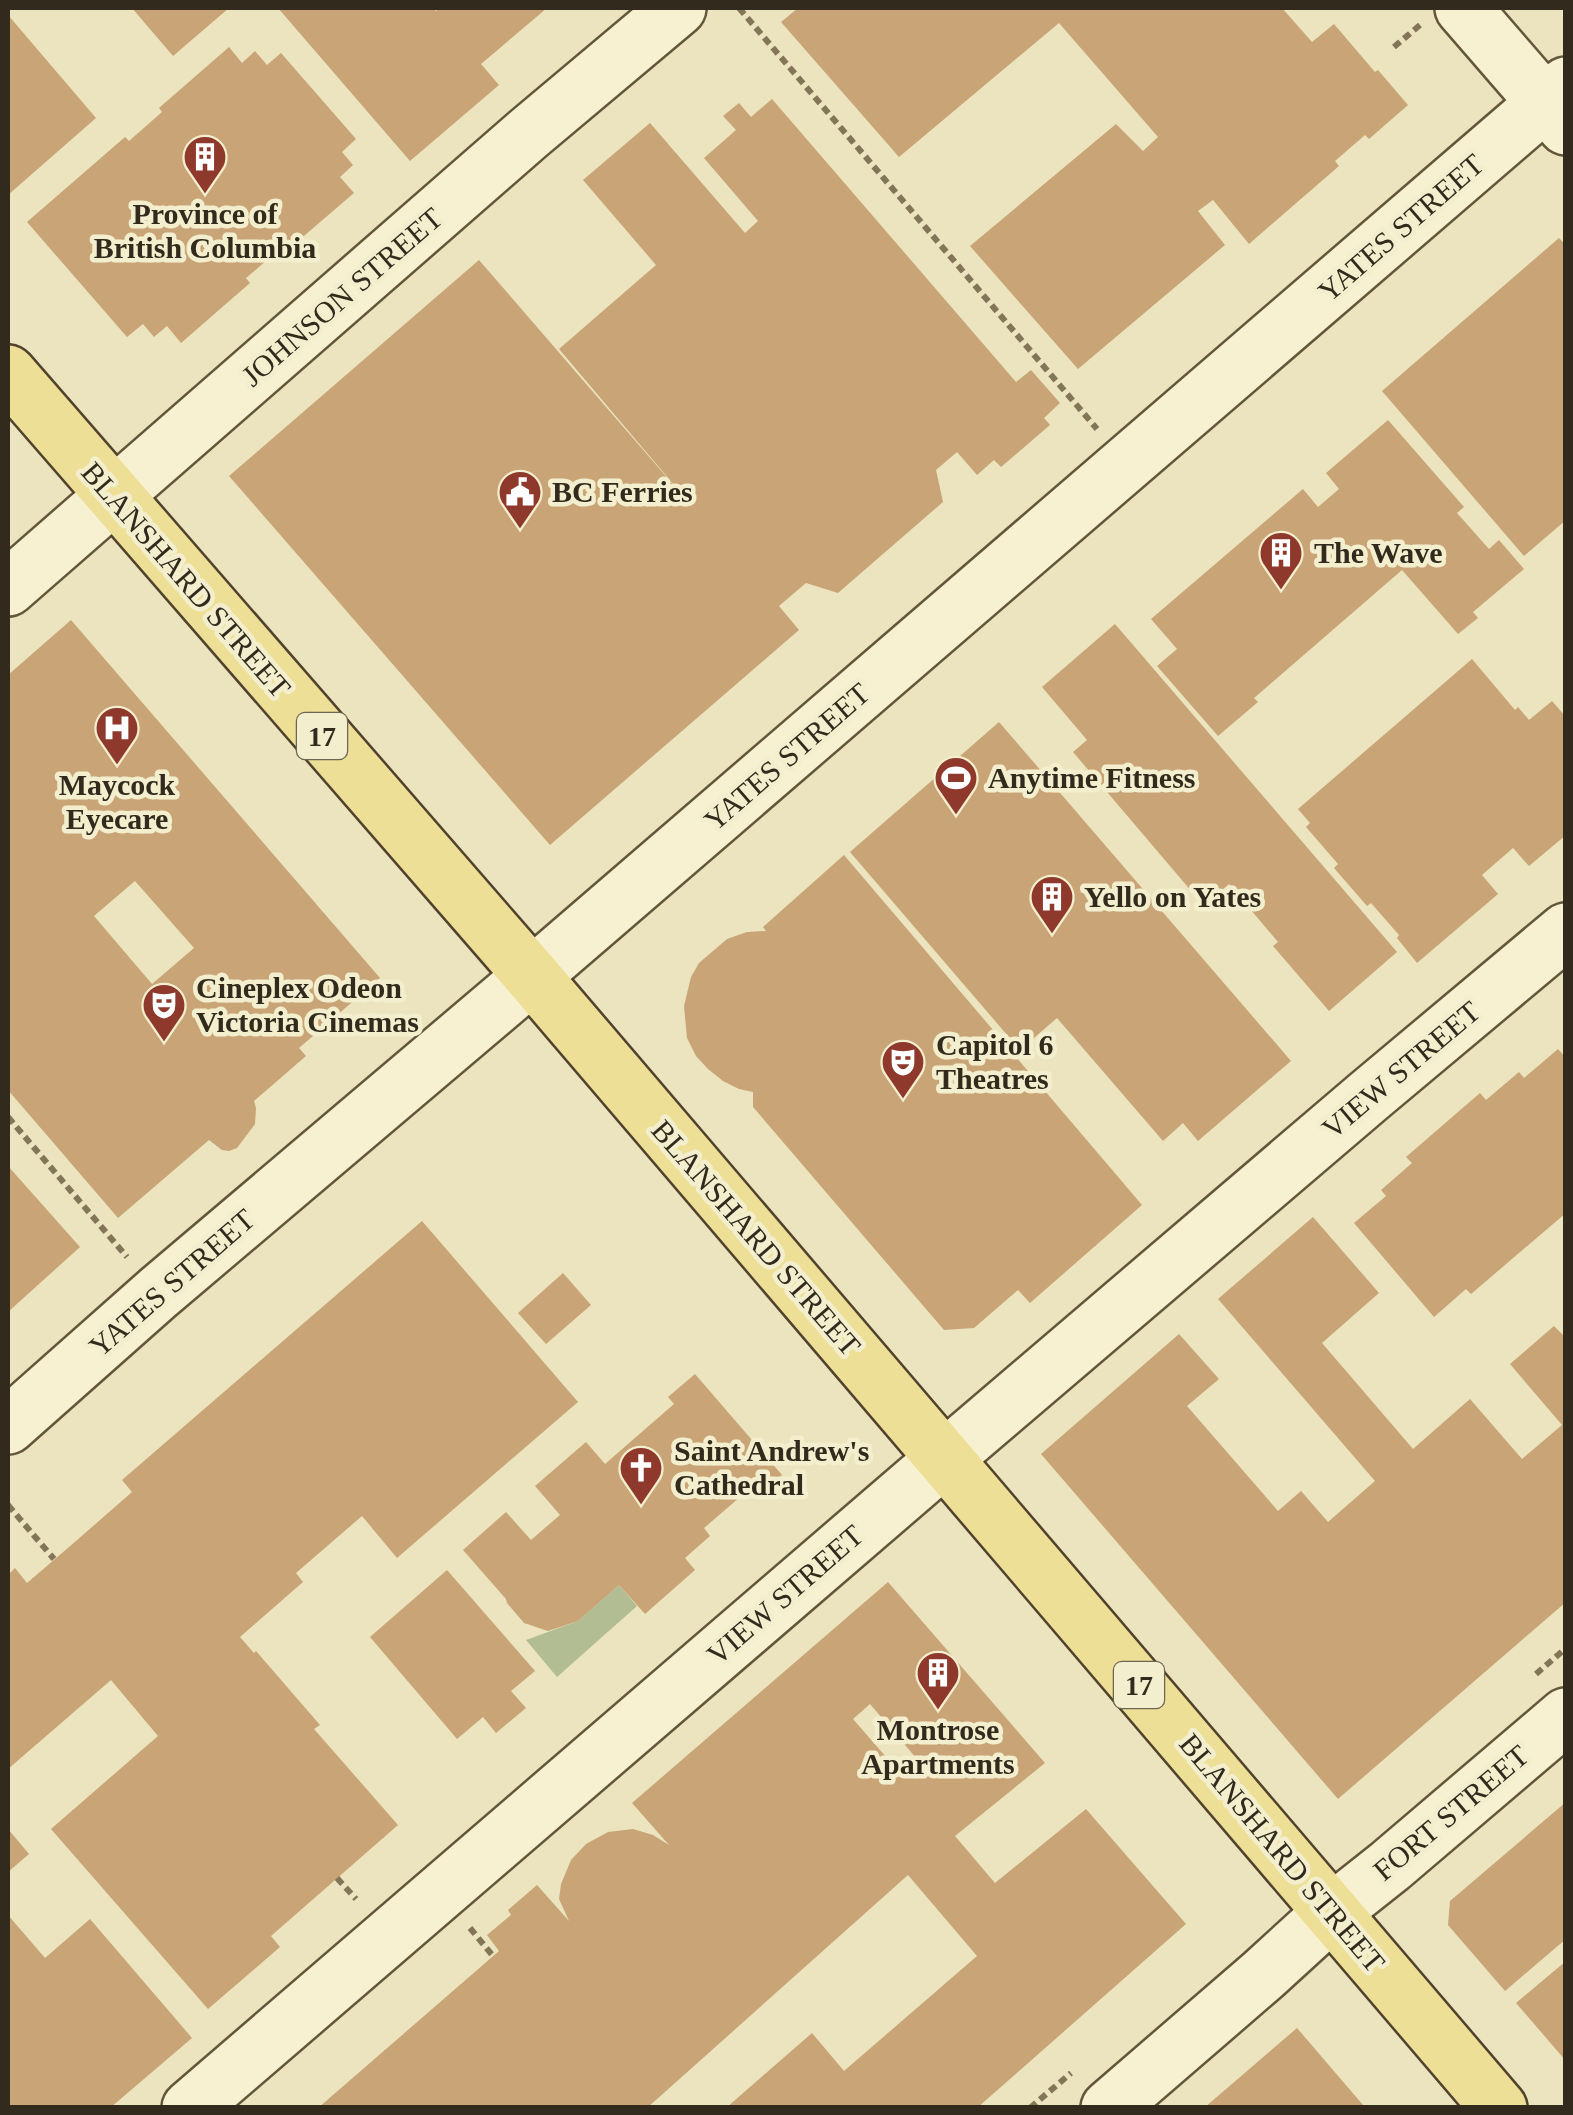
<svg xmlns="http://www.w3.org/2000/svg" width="1573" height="2115" font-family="'Times New Roman',serif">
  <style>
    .cemetery { fill: #b2bd93 }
    .building { fill: #c8a476; fill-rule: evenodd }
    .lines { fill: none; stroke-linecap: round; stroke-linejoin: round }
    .secondary-casing { stroke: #64563b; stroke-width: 60 }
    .primary-casing { stroke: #50422c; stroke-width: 60 }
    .path { stroke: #827558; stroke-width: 6; stroke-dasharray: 8 5; stroke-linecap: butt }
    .secondary { stroke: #f7f1d1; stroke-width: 55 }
    .primary { stroke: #eedf97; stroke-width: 55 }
    .labels { text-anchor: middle; stroke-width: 9; stroke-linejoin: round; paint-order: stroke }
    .shield { fill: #f3eecd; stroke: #6c6551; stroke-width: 2.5 }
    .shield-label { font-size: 28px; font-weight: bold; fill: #322a1c }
    .poi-label { font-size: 30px; font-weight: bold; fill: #322a1c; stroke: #f3eecd; text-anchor: start }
    .street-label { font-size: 30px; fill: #322a1c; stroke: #f3eecd }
  </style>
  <rect width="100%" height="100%" fill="#ebe4be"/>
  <path class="cemetery" d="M 619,1585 L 637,1606 L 557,1677 L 526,1640 L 578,1621 Z"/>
  <path class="building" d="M 132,8 L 229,8 L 173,56 Z
    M 278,8 L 433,8 L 436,11 L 440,8 L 547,8 L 481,64 L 499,85 L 410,161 Z
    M 798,8 L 1282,8 L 1312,42 L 1334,24 L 1375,72 L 1378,70 L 1408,105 L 1369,139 L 1365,135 L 1335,161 L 1339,166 L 1249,244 L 1213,200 L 1198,211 L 1225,245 L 1078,369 L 970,246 L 1116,124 L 1143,151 L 1158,137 L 1059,23 L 899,157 L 781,22 Z
    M 8,15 L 96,118 L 8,195 Z
    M 229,47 L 242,63 L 255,51 L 267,65 L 281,53 L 356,139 L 342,152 L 353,165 L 340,177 L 354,193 L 284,253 L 280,249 L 246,278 L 250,283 L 181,343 L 167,326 L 154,337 L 143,324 L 127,337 L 27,222 L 125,137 L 129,141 L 162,112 L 159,108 Z
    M 772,99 L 1016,382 L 1031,370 L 1060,403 L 1044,418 L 1050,425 L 1001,467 L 994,460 L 977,475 L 957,452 L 936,470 L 943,502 L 838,593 L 806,583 L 779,606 L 799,630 L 550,845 L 229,476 L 479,260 L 702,518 L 559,349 L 656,265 L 583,180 L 650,123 L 745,233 L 758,221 L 704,158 L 736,130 L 723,116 L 739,103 L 751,117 Z
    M 1559,238 L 1566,245 L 1566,520 L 1524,556 L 1382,391 Z
    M 1388,420 L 1464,507 L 1457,513 L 1489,549 L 1499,540 L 1524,569 L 1473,612 L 1478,618 L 1458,634 L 1402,570 L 1254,698 L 1258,702 L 1218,736 L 1157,666 L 1177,649 L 1151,619 L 1303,489 L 1318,507 L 1339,489 L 1326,473 Z
    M 71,620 L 380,978 L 299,1048 L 306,1056 L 254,1101 L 256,1108 L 255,1124 L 237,1148 L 229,1151 L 222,1150 L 209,1140 L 118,1218 L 8,1090 L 8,675 ZM 135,881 L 194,948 L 152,984 L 94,916 Z
    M 1115,624 L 1397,952 L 1329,1011 L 1273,946 L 1278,942 L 1229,884 L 1204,906 L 1073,752 L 1087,740 L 1042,687 Z
    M 1472,659 L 1515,710 L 1518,707 L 1529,720 L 1552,701 L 1566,717 L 1566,835 L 1529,866 L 1513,848 L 1482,875 L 1498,894 L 1417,963 L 1397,938 L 1399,935 L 1371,903 L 1367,906 L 1334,868 L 1338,864 L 1306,827 L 1310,823 L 1298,809 Z
    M 999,722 L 1291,1061 L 1198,1141 L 1183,1123 L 1163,1141 L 1057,1018 L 1020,1050 L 850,852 Z
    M 844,855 L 1142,1205 L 1030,1303 L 1018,1290 L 974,1328 L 944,1330 L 753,1107 L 753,1092 L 739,1089 L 723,1081 L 708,1069 L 696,1056 L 687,1038 L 684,1006 L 691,977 L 699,963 L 727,939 L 747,932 L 766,931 L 763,927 Z
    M 1558,1049 L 1566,1058 L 1566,1213 L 1471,1294 L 1466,1289 L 1434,1317 L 1354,1223 L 1386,1196 L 1381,1190 L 1412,1163 L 1406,1157 L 1480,1093 L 1486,1100 L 1519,1072 L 1524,1078 Z
    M 8,1166 L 80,1247 L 8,1312 Z
    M 1313,1217 L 1379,1293 L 1322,1343 L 1413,1449 L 1470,1399 L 1522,1459 L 1562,1425 L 1510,1364 L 1554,1326 L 1566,1338 L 1566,1602 L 1338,1799 L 1041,1454 L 1179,1334 L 1219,1379 L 1187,1406 L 1278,1511 L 1301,1491 L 1328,1522 L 1375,1481 L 1218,1299 Z
    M 422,1221 L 578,1402 L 397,1558 L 362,1516 L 296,1573 L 303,1582 L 240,1637 L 254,1653 L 256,1651 L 320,1725 L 314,1729 L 398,1825 L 271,1936 L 280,1947 L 208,2009 L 51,1829 L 158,1736 L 111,1680 L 8,1769 L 8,1575 L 15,1568 L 27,1583 L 76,1541 L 132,1492 L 122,1480 Z
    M 563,1273 L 591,1305 L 546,1344 L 518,1313 Z
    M 695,1374 L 782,1475 L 754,1499 L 747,1491 L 704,1528 L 710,1536 L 685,1558 L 695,1570 L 645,1614 L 619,1585 L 578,1621 L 548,1631 L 524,1623 L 507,1603 L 506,1599 L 463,1550 L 506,1512 L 531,1540 L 560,1515 L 535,1486 L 586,1442 L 605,1464 L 674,1404 L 668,1397 Z
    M 447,1570 L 535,1671 L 511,1691 L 526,1708 L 496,1733 L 483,1717 L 457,1739 L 370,1637 Z
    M 888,1582 L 1045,1763 L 955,1836 L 995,1883 L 1086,1809 L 1186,1924 L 977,2108 L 726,2108 L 812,2033 L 844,2071 L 977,1956 L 908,1875 L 647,2108 L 318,2108 L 499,1951 L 487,1935 L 511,1915 L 508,1910 L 537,1885 L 569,1921 L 559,1899 L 561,1884 L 571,1860 L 586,1844 L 608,1832 L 633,1829 L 653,1835 L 669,1845 L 632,1803 ZM 870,1704 L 917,1759 L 900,1773 L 853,1719 Z
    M 1566,1802 L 1566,1939 L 1505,1991 L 1448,1925 L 1450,1901 Z
    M 8,1829 L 29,1854 L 8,1872 Z
    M 8,1915 L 45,1958 L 90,1919 L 192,2038 L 110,2108 L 8,2108 Z
    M 1566,1961 L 1566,2061 L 1516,2003 Z
    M 1297,2028 L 1363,2105 L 1361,2108 L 1204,2108 Z"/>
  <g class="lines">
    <defs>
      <path id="secondary" d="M 1463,8 L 1566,127
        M 8,588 L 528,134 L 678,8
        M 8,1426 L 158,1293 L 532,976 L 1566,85
        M 190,2108 L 945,1458 L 1369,1096 L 1566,931
        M 1109,2108 L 1263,1975 L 1332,1912 L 1390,1866 L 1566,1716"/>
      <path id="primary" d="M 8,373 L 532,976 L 1499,2108"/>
    </defs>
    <use href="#secondary" class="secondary-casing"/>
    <use href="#primary" class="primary-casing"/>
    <path class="path" d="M 739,8 L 1097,429
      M 1394,47 L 1420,25
      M 8,1117 L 127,1257
      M 8,1505 L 54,1559
      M 1536,1674 L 1566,1648
      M 337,1878 L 356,1899
      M 470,1928 L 493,1956
      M 1030,2108 L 1071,2073"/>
    <use href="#secondary" class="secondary"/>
    <use href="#primary" class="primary"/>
  </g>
  <defs>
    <symbol id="building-pin" viewBox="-11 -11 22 30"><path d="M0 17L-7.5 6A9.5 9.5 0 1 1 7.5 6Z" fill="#8e392b" stroke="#f3eecd"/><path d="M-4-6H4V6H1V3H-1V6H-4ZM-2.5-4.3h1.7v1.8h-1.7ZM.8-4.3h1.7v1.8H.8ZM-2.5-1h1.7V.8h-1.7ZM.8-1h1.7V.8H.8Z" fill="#fff"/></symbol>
    <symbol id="civic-pin" viewBox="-11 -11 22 30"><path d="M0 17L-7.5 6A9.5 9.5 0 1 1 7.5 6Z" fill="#8e392b" stroke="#f3eecd"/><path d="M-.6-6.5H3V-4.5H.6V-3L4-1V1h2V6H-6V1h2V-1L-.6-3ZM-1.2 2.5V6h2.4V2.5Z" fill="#fff"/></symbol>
    <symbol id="hospital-pin" viewBox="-11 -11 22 30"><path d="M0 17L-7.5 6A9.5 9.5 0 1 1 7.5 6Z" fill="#8e392b" stroke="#f3eecd"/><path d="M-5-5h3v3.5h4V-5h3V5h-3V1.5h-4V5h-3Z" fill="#fff"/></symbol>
    <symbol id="stadium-pin" viewBox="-11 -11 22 30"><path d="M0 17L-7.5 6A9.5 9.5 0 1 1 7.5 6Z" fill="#8e392b" stroke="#f3eecd"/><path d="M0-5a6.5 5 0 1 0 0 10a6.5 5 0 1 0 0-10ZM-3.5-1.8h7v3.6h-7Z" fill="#fff"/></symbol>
    <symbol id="theatre-pin" viewBox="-11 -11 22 30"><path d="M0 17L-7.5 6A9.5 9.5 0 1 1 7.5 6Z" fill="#8e392b" stroke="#f3eecd"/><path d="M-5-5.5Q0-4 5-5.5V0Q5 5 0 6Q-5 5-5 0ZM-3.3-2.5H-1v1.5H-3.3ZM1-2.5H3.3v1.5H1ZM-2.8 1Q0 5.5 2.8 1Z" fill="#fff"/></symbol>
    <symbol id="church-pin" viewBox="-11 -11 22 30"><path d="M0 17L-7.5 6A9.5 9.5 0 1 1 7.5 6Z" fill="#8e392b" stroke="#f3eecd"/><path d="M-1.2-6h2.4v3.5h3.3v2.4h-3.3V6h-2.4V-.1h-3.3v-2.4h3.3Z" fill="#fff"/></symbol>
  </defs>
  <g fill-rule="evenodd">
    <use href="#building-pin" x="180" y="132" width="50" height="68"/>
    <use href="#civic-pin" x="495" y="467" width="50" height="68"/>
    <use href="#building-pin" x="1256" y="528" width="50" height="68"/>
    <use href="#hospital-pin" x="92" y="703" width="50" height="68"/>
    <use href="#stadium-pin" x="931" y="753" width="50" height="68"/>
    <use href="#building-pin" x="1027" y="872" width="50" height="68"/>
    <use href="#theatre-pin" x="139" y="980" width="50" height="68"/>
    <use href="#theatre-pin" x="878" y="1037" width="50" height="68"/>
    <use href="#church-pin" x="616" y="1443" width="50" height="68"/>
    <use href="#building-pin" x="913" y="1648" width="50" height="68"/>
  </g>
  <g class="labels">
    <g class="shield">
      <rect x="297" y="713" width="50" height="46" rx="8"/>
      <rect x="1114" y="1662" width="50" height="46" rx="8"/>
    </g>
    <g class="shield-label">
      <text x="322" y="746">17</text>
      <text x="1139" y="1695">17</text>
    </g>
    <g class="poi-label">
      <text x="205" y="224" text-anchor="middle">Province of<tspan x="205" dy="34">British Columbia</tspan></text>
      <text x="552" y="502">BC Ferries</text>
      <text x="1314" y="563">The Wave</text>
      <text x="988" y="788">Anytime Fitness</text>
      <text x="117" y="795" text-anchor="middle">Maycock<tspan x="117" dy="34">Eyecare</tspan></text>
      <text x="1084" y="907">Yello on Yates</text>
      <text x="196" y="998">Cineplex Odeon<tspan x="196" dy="34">Victoria Cinemas</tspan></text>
      <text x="936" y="1055">Capitol 6<tspan x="936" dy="34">Theatres</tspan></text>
      <text x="674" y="1461">Saint Andrew's<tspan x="674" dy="34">Cathedral</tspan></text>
      <text x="938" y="1740" text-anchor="middle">Montrose<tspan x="938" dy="34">Apartments</tspan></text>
    </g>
    <g class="street-label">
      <text transform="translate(1401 228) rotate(-41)" y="10">YATES STREET</text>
      <text transform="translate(342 297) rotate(-41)" y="10">JOHNSON STREET</text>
      <text transform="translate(186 580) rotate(49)" y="10">BLANSHARD STREET</text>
      <text transform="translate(787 757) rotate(-41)" y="10">YATES STREET</text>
      <text transform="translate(1401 1070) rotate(-40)" y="10">VIEW STREET</text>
      <text transform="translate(756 1238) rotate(49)" y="10">BLANSHARD STREET</text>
      <text transform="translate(172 1283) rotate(-41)" y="10">YATES STREET</text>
      <text transform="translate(785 1595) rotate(-41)" y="10">VIEW STREET</text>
      <text transform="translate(1451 1813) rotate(-40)" y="10">FORT STREET</text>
      <text transform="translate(1282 1853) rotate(50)" y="10">BLANSHARD STREET</text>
    </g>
  </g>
  <rect width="1573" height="2115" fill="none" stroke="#322a1c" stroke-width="20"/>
</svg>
